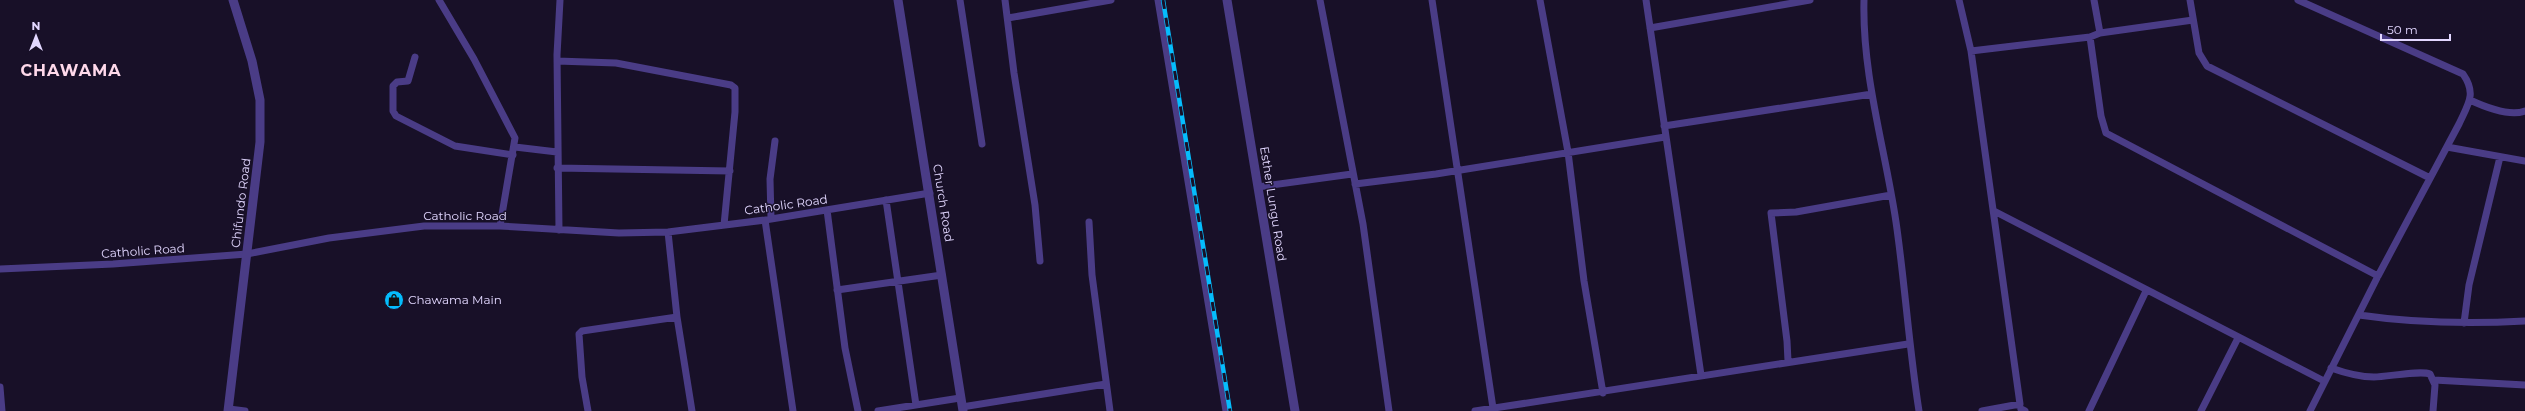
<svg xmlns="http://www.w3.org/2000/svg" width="2525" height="411" font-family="Montserrat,sans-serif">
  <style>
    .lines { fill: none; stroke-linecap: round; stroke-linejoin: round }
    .minor { stroke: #4a3c86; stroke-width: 7 }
    .tertiary { stroke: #4a3c86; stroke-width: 9 }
    .rail-casing { stroke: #05bcfc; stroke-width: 4.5 }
    .rail { stroke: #181028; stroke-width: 3; stroke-dasharray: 9; stroke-linecap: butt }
    .labels { text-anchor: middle; stroke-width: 3; stroke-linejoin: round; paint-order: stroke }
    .street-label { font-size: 12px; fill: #e2d7ff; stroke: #181028 }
    .poi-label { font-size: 12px; fill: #e2d7ff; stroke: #181028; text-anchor: start }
    .district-label { font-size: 16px; font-weight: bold; letter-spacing: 1px; fill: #ffd9eb; stroke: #181028 }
  </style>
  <rect width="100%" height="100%" fill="#181028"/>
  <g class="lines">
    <path class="minor" d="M 439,0 L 474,59 L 515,138 L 500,226
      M 960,0 L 982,144
      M 1005,0 L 1014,73 L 1035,205 L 1040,261
      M 1158,0 L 1226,411
      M 1320,0 L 1363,224 L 1389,411
      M 1432,0 L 1493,408
      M 1540,0 L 1568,152 L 1584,281 L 1603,393
      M 1646,0 L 1701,375
      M 1864,0 C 1862,75 1885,148 1896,222 C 1905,284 1909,348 1919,411
      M 1959,0 L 1971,51 L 2020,404 L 1982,411
      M 2094,0 L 2100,33
      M 2190,0 L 2199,53 L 2207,66 L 2430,178
      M 2298,0 L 2463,74 C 2477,94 2468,104 2459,124 L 2378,276 L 2310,411
      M 1008,18 L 1111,0
      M 1650,28 L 1810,0
      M 2090,37 L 2101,116 L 2106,133 L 2378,276
      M 1971,51 L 2090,37 L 2100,33 L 2193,20
      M 415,57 L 408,81 L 397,82 L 393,86 L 393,111 L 396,116 L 455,146 L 513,155
      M 557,61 L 616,63 L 731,85 L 735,88 L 735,112 L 724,225
      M 2470,100 C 2485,107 2509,117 2525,111
      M 1664,126 L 1872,94
      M 515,147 L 557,152
      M 2447,147 L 2525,161
      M 557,168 L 730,171
      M 1355,184 L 1436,174 L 1665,137
      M 1258,187 L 1352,174
      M 886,200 L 916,405
      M 827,210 L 845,348 L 858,411
      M 1994,211 L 2324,381
      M 771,219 L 770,179 L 775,141
      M 765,220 L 793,411
      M 1089,222 L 1092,275 L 1110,411
      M 559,230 L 557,55 L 560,0
      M 668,232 L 677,317 L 692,411
      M 0,269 L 113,264 L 247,254 L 329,238 L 424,226 L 500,226 L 619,233 L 668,232 L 765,220 L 930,193
      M 837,290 L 942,275
      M 2359,315 C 2414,323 2470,324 2525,321
      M 2464,323 L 2469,285 L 2500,157
      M 1788,361 L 1787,341 L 1771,213 L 1796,212 L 1891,195
      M 2331,368 C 2345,373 2359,377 2374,377 C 2387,377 2420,370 2430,374 L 2435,385 L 2433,411
      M 2434,380 L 2525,385
      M 0,387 L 2,411
      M 962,407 L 1106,384
      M 229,409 L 245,411
      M 2021,409 L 2025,411
      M 588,411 L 582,377 L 579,334 L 582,331 L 677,317
      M 878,411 L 960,398
      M 1475,411 L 1908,344
      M 2089,411 L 2146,291
      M 2201,411 L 2238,338"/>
    <path class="tertiary" d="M 898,0 L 963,411
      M 1227,0 L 1295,411
      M 228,411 L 260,142 L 260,100 L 252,61 L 233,0"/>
    <defs>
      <path id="rail" d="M 1163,0 L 1230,411"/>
    </defs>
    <use href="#rail" class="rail-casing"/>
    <use href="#rail" class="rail"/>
  </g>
  <defs>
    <symbol id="shop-disc" viewBox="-11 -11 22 22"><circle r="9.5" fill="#05bcfc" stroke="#181028"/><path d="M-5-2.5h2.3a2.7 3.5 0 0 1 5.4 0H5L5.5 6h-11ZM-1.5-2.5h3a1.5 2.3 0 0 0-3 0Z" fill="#111"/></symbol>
  </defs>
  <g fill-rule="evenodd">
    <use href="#shop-disc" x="383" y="289" width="22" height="22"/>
  </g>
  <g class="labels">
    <g class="street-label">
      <text transform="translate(241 203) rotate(-83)" y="4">Chifundo Road</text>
      <text transform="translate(943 203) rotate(81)" y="4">Church Road</text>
      <text transform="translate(1273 204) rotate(81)" y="4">Esther Lungu Road</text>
      <text transform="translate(786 205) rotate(-8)" y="4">Catholic Road</text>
      <text x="465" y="220">Catholic Road</text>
      <text transform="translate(143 251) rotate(-4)" y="4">Catholic Road</text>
    </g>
    <g class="poi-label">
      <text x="408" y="304">Chawama Main</text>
    </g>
    <g class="district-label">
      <text x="71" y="76">CHAWAMA</text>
    </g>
  </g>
  <g transform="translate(36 36)" stroke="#181028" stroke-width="3" paint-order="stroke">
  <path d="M0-3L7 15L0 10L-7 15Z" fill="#e2d7ff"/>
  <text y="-6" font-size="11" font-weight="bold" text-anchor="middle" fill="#e2d7ff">N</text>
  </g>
  <path d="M2381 34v6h69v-6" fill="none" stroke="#e2d7ff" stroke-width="2"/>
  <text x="2387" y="34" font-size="12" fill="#e2d7ff" stroke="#181028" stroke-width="3" paint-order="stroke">50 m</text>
</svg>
